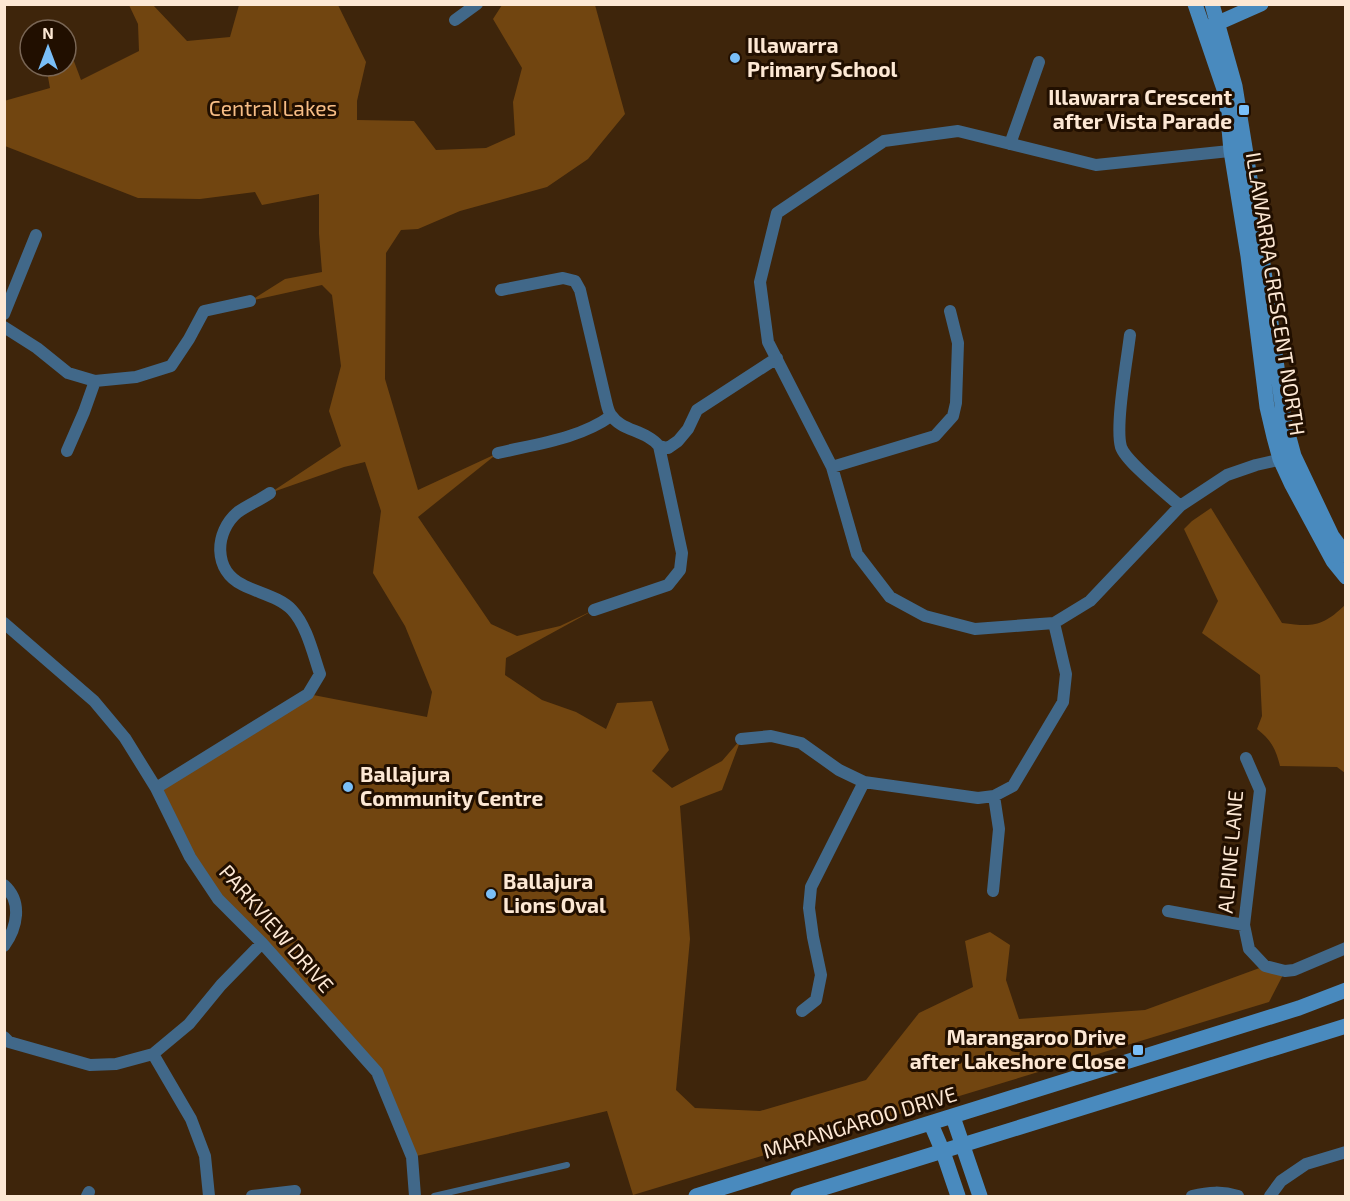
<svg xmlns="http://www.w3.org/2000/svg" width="1350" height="1201" font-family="'Exo 2',sans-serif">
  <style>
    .green { fill: #714510 }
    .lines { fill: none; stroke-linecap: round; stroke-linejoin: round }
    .lane { stroke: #416889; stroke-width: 6 }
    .street { stroke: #416889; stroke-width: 12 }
    .secondary { stroke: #498abe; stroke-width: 15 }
    .poi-dot { fill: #7abff8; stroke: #210f00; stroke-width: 2 }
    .labels { text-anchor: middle; stroke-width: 6; stroke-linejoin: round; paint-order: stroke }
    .poi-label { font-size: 21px; font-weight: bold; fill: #fde8d4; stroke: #210f00; text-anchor: start }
    .park-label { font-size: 21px; fill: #f7bd85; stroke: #210f00 }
    .street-label { font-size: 21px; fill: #fde8d4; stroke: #210f00 }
  </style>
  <rect width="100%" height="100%" fill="#3e250b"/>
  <path class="green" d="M 129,5 L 153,5 L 187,41 L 230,37 L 239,5 L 338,5 L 366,62 L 357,101 L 357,120 L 414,121 L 436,150 L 486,148 L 515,135 L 513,102 L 522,68 L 493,19 L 502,5 L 595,5 L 625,114 L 588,159 L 547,187 L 460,211 L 418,229 L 401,230 L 386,253 L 385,379 L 418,490 L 498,453 L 418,517 L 491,624 L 517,636 L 560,626 L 594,610 L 506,658 L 505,675 L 542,700 L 576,712 L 606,729 L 617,703 L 652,701 L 669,750 L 652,771 L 672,788 L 722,761 L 741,739 L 722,790 L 680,806 L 690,939 L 676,1090 L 695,1108 L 760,1111 L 866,1080 L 919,1013 L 973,987 L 965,941 L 990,932 L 1010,945 L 1006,980 L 1019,1019 L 1145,1010 L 1265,966 L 1285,971 L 1269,1002 L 633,1195 L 607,1111 L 412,1157 L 377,1072 L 218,899 L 156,788 L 308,694 L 427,717 L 432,692 L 405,626 L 373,573 L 381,511 L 365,462 L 344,467 L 270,493 L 341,446 L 329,411 L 341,366 L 332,295 L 322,285 L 250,301 L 285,279 L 322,272 L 319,234 L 319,194 L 262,205 L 255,192 L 200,199 L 138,198 L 5,146 L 4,101 L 50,88 L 46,66 L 66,66 L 66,40 L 81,80 L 139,51 L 138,24 Z
    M 1211,508 L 1282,623 C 1313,627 1322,627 1345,605 L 1345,773 L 1337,767 L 1280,766 C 1276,749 1271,740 1257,729 L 1262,716 L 1260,675 L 1202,633 L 1218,601 L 1184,529 L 1192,521 Z"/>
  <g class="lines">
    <path class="lane" d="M 434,1196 L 567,1165"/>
    <path class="street" d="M 455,20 L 477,4
      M 1010,144 L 1039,62
      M 1239,150 L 1096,165 L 958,131 L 884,141 L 777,213 L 760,282 L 768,342 L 832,467 L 857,554 L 890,597 L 925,616 L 975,629 L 1054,623 L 1090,601 L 1180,506 L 1227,475 L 1256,465 L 1287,458
      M 501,290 L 563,278 L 575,281 L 580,290 L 606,401 C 607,405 608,411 611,415 C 621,431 646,430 659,446
      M 4,314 L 36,235
      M 4,327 L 37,348 L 68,373 L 95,381 L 136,377 L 171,366 L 189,339 L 204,311 L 250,301
      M 1130,335 C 1127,360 1115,426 1121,447 C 1126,462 1167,494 1180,506
      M 67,451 L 84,412 L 95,381
      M 498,453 C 536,444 579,439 611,416
      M 832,467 L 935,436 L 953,416 L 956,403 L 958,343 L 950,311
      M 594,610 L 668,585 L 680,570 L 682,553 L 659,446 L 668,448 L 678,441 L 688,429 L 697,410 L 777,358
      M 4,623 L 94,701 L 125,738 L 156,788 L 190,857 L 218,899 L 262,943 L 377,1072 L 412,1157 L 415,1196
      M 741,739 L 771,736 L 801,743 L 839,770 L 864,782 L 978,798 L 994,796 L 1013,786 L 1063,702 L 1066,674 L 1054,623
      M 1246,758 L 1260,790 L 1244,925 L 1249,949 L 1265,966 L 1285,971 L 1294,970 L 1346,948
      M 156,788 L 308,694 L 320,674 C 313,654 307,626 292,610 C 280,597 258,593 243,585 C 213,571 214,532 238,512 C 248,505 260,500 270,493
      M 4,885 C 23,902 17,928 4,946
      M 993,891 L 999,829 L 994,796
      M 1168,911 L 1244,925
      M 802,1011 L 816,1000 L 821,975 L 813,937 L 809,908 L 811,887 L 864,782
      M 4,1037 L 9,1042 L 90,1065 L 116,1064 L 153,1054 L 189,1024 L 221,985 L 262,943
      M 153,1054 L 191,1119 L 205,1156 L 209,1196
      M 87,1196 L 89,1192
      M 252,1196 L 295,1191
      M 1192,1196 C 1209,1192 1222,1191 1238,1196
      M 1270,1196 L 1281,1181 L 1306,1164 L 1346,1152"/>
    <path class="secondary" d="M 1195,4 L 1226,95 L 1231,151 L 1248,256 L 1267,407 L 1274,437 L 1280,459 L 1292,485 L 1333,561 L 1346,577
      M 1212,4 L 1235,86 L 1259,234 L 1284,419 L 1294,456 L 1332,536 L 1346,555
      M 1209,27 L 1261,4
      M 953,1117 L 980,1196
      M 931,1124 L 943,1152 L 958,1196
      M 696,1196 L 1299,1008 L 1346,990
      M 798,1196 L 1346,1026"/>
  </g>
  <g class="poi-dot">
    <circle cx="735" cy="58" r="6"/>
    <rect x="1238" y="104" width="12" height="12" rx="3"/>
    <circle cx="348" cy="787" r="6"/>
    <circle cx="491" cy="894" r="6"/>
    <rect x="1132" y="1044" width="12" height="12" rx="3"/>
  </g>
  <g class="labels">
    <g class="poi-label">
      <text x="747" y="53">Illawarra<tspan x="747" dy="24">Primary School</tspan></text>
      <text x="1232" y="105" text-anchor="end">Illawarra Crescent<tspan x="1232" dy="24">after Vista Parade</tspan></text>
      <text x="360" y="782">Ballajura<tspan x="360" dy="24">Community Centre</tspan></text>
      <text x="503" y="889">Ballajura<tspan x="503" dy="24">Lions Oval</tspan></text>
      <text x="1126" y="1045" text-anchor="end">Marangaroo Drive<tspan x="1126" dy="24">after Lakeshore Close</tspan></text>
    </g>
    <g class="park-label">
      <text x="273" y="116">Central Lakes</text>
    </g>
    <g class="street-label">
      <text transform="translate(1275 294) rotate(81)" y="7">ILLAWARRA CRESCENT NORTH</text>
      <text transform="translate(1231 852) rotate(-85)" y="7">ALPINE LANE</text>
      <text transform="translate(276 929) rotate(49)" y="7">PARKVIEW DRIVE</text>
      <text transform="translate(860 1123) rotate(-17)" y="7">MARANGAROO DRIVE</text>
    </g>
  </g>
  <rect width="1350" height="1201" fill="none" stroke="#fde8d4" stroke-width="12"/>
  <g transform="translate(48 48)"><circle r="28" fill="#210f00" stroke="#796655" stroke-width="1.5"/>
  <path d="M0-4.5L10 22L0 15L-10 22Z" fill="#7abff8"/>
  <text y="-9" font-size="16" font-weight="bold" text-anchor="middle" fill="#fde8d4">N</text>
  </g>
</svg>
